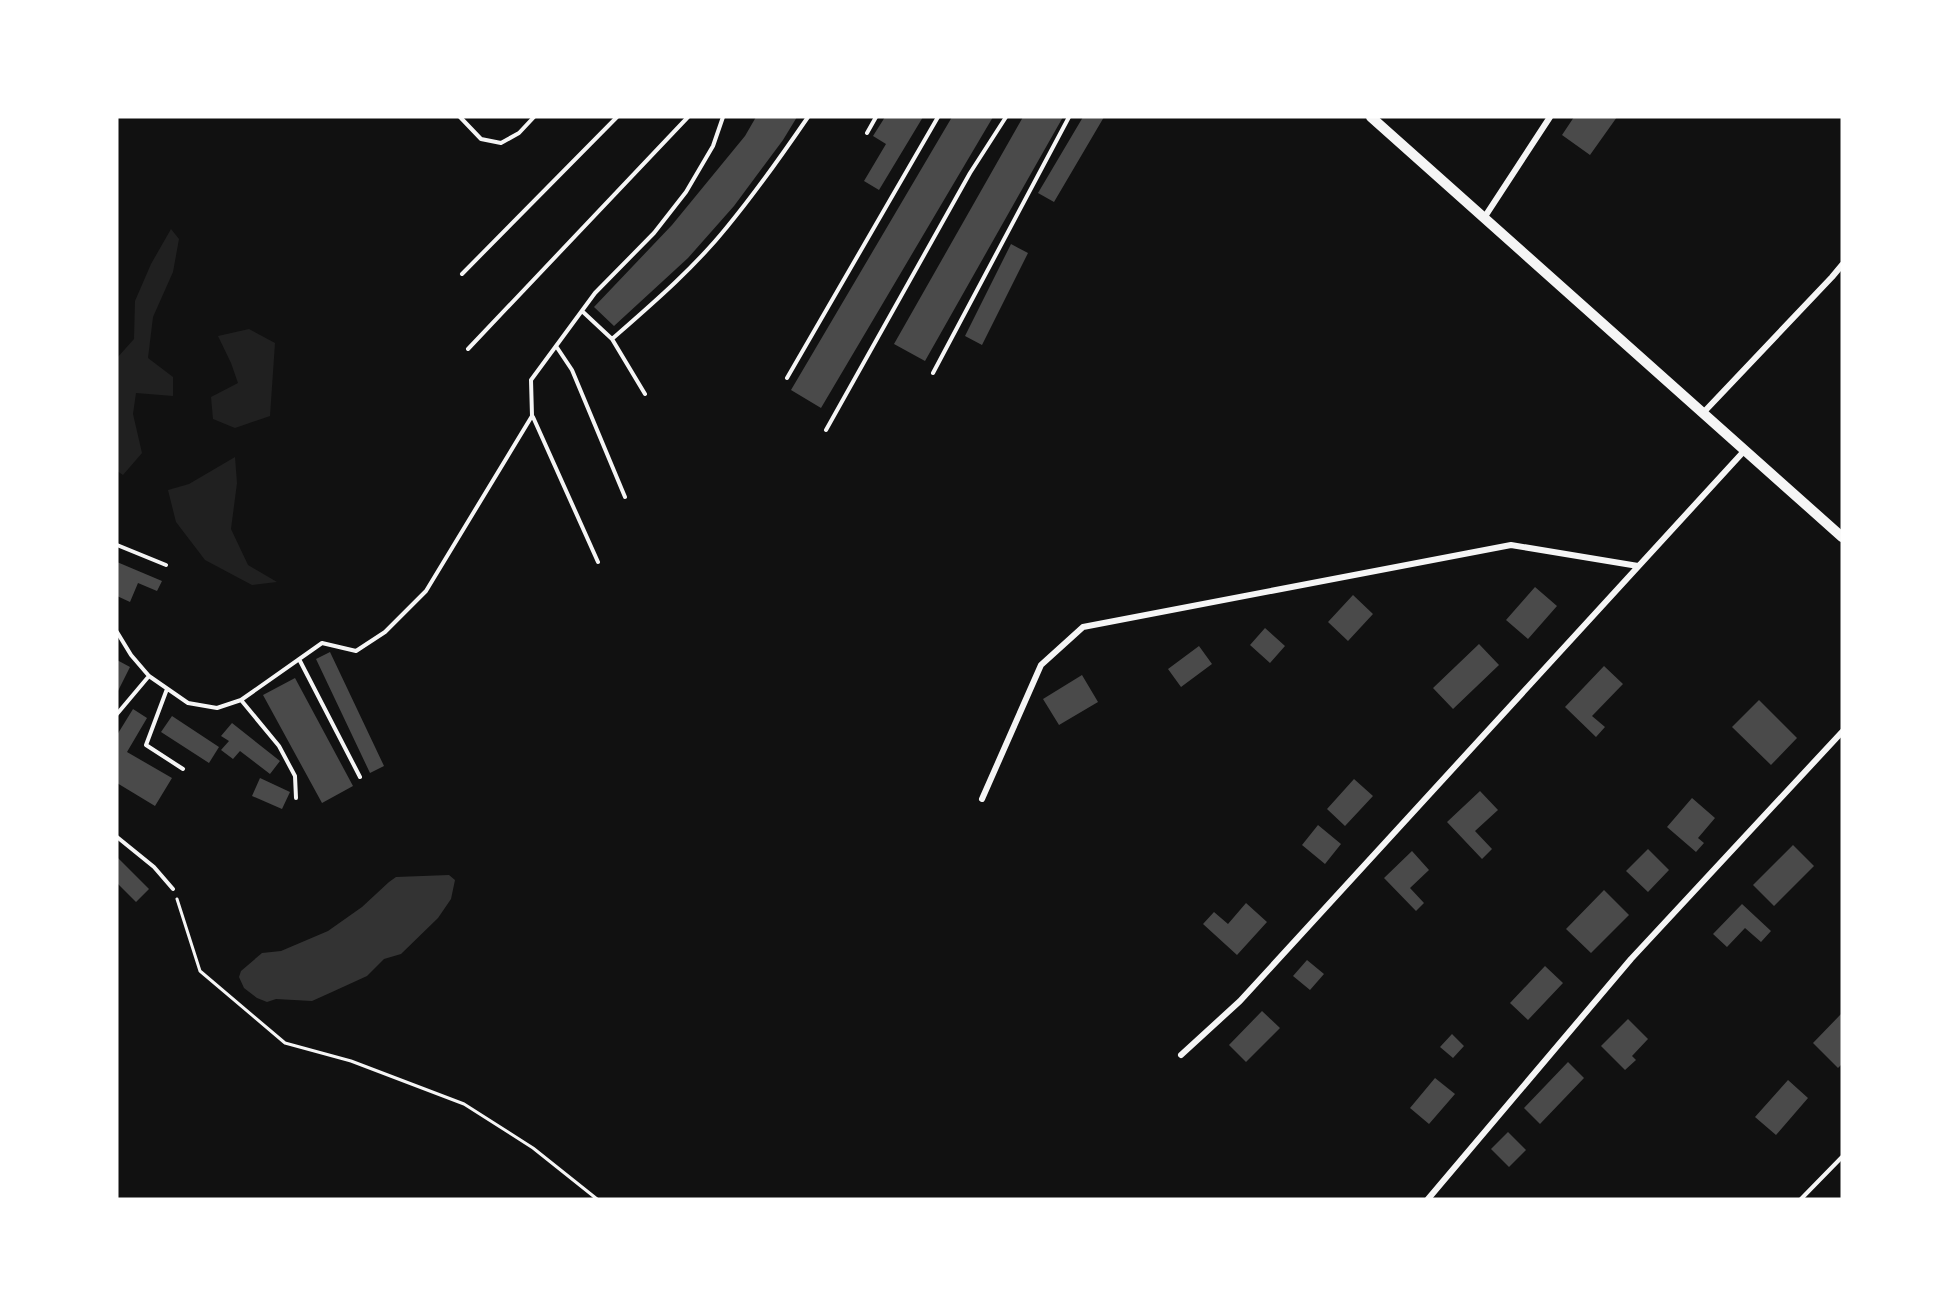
<svg xmlns="http://www.w3.org/2000/svg" width="1959" height="1316" font-family="'DejaVu Sans',sans-serif">
  <style>
    .green { fill: #202020 }
    .water { fill: #333 }
    .building { fill: #4a4a4a }
    .lines { fill: none; stroke-linecap: round; stroke-linejoin: round }
    .path { stroke: #f5f5f5; stroke-width: 3 }
    .service { stroke: #f5f5f5; stroke-width: 4 }
    .minor { stroke: #f5f5f5; stroke-width: 6 }
    .tertiary { stroke: #f5f5f5; stroke-width: 10 }
  </style>
  <rect width="100%" height="100%" fill="#111"/>
  <path class="green" d="M 171,229 L 179,239 L 173,272 L 153,317 L 148,358 L 173,377 L 173,396 L 136,393 L 133,414 L 142,453 L 123,475 L 117,471 L 117,358 L 134,339 L 135,301 L 151,264 Z
    M 249,329 L 275,343 L 270,416 L 235,428 L 213,419 L 211,397 L 238,383 L 231,363 L 218,336 Z
    M 235,457 L 237,483 L 231,529 L 248,565 L 277,582 L 252,585 L 205,560 L 176,522 L 168,490 L 189,484 Z"/>
  <path class="water" d="M 449,875 L 455,880 L 451,899 L 438,918 L 401,954 L 384,959 L 367,976 L 332,992 L 312,1001 L 276,999 L 267,1002 L 257,998 L 244,988 L 239,977 L 241,971 L 262,953 L 281,951 L 328,931 L 362,907 L 389,882 L 396,877 Z"/>
  <path class="building" d="M 756,117 L 797,117 L 783,140 L 734,206 L 688,258 L 614,326 L 594,307 L 672,225 L 745,136 Z
    M 885,117 L 923,117 L 879,190 L 864,181 L 886,144 L 873,136 Z
    M 952,117 L 993,117 L 821,408 L 791,390 Z
    M 1023,117 L 1063,117 L 925,361 L 894,344 Z
    M 1083,117 L 1104,117 L 1054,202 L 1038,193 Z
    M 1574,117 L 1617,117 L 1590,155 L 1562,135 Z
    M 1011,244 L 1028,253 L 982,345 L 965,336 Z
    M 117,562 L 162,581 L 157,591 L 138,583 L 130,602 L 117,596 Z
    M 1535,587 L 1557,606 L 1528,639 L 1506,620 Z
    M 1353,595 L 1373,614 L 1348,641 L 1328,622 Z
    M 1265,628 L 1285,646 L 1270,663 L 1250,645 Z
    M 1479,644 L 1499,665 L 1453,709 L 1433,688 Z
    M 1199,646 L 1212,664 L 1181,687 L 1168,669 Z
    M 330,652 L 384,766 L 370,773 L 316,659 Z
    M 117,660 L 130,667 L 117,693 Z
    M 1604,666 L 1623,684 L 1592,716 L 1605,727 L 1596,737 L 1565,707 Z
    M 1082,675 L 1098,702 L 1059,725 L 1043,699 Z
    M 295,678 L 353,786 L 322,803 L 263,695 Z
    M 1759,700 L 1797,738 L 1771,765 L 1732,727 Z
    M 133,709 L 147,718 L 127,752 L 172,778 L 155,806 L 117,783 L 117,735 Z
    M 172,716 L 219,747 L 209,763 L 161,732 Z
    M 232,723 L 280,761 L 270,774 L 240,751 L 233,759 L 221,750 L 229,741 L 221,736 Z
    M 260,778 L 290,792 L 282,809 L 252,796 Z
    M 1354,779 L 1373,796 L 1345,826 L 1327,809 Z
    M 1480,791 L 1498,810 L 1475,831 L 1492,849 L 1482,859 L 1447,822 Z
    M 1692,798 L 1715,818 L 1698,838 L 1704,843 L 1696,852 L 1667,827 Z
    M 1318,825 L 1341,844 L 1325,864 L 1302,845 Z
    M 1793,845 L 1814,866 L 1774,906 L 1753,885 Z
    M 1648,849 L 1669,870 L 1648,892 L 1626,871 Z
    M 1412,851 L 1429,870 L 1410,888 L 1424,903 L 1416,911 L 1384,878 Z
    M 117,857 L 149,889 L 136,902 L 117,883 Z
    M 1604,890 L 1629,915 L 1591,953 L 1566,929 Z
    M 1246,903 L 1267,922 L 1237,955 L 1203,924 L 1214,912 L 1228,924 Z
    M 1742,904 L 1771,931 L 1761,942 L 1745,928 L 1727,947 L 1713,934 Z
    M 1307,960 L 1324,974 L 1310,990 L 1293,976 Z
    M 1545,966 L 1563,983 L 1528,1020 L 1510,1003 Z
    M 1262,1011 L 1280,1028 L 1246,1062 L 1229,1045 Z
    M 1842,1013 L 1842,1064 L 1838,1068 L 1813,1043 Z
    M 1628,1019 L 1648,1039 L 1632,1056 L 1636,1060 L 1625,1070 L 1601,1046 Z
    M 1452,1034 L 1464,1046 L 1453,1058 L 1440,1047 Z
    M 1568,1062 L 1584,1078 L 1540,1124 L 1524,1108 Z
    M 1435,1078 L 1455,1094 L 1429,1124 L 1410,1108 Z
    M 1788,1080 L 1808,1098 L 1776,1135 L 1755,1117 Z
    M 1508,1132 L 1526,1150 L 1509,1167 L 1491,1149 Z"/>
  <g class="lines">
    <path class="path" d="M 177,899 L 200,971 L 285,1043 L 351,1061 L 464,1104 L 533,1148 L 597,1199"/>
    <path class="service" d="M 460,117 L 481,139 L 501,143 L 519,133 L 534,117
      M 867,133 L 876,117
      M 462,274 L 617,117
      M 582,311 L 612,339 L 645,394
      M 612,339 C 652,304 694,268 727,227 C 756,192 782,155 808,117
      M 556,346 L 572,370 L 625,497
      M 468,349 L 688,117
      M 933,373 L 1069,117
      M 787,378 L 938,117
      M 533,417 L 598,562
      M 826,430 L 970,173 L 1006,117
      M 117,545 L 166,565
      M 117,632 L 131,655 L 149,676 L 188,703 L 217,708 L 241,700 L 322,643 L 356,651 L 385,632 L 426,591 L 532,416 L 531,380 L 595,293 L 654,233 L 686,192 L 713,146 L 723,117
      M 299,659 L 360,777
      M 167,689 L 146,745 L 183,769
      M 241,700 L 279,746 L 295,776 L 296,798
      M 117,714 L 149,676
      M 117,837 L 154,867 L 173,889
      M 1801,1199 L 1842,1157"/>
    <path class="minor" d="M 1484,218 L 1550,117
      M 1703,413 L 1832,277 L 1842,265
      M 982,799 L 1041,665 L 1083,627 L 1511,545 L 1638,566
      M 1181,1055 L 1240,1001 L 1745,450
      M 1428,1199 L 1631,959 L 1842,732"/>
    <path class="tertiary" d="M 1371,117 L 1842,537"/>
  </g>
  <rect width="1959" height="1316" fill="none" stroke="#ffffff" stroke-width="237"/>
</svg>
